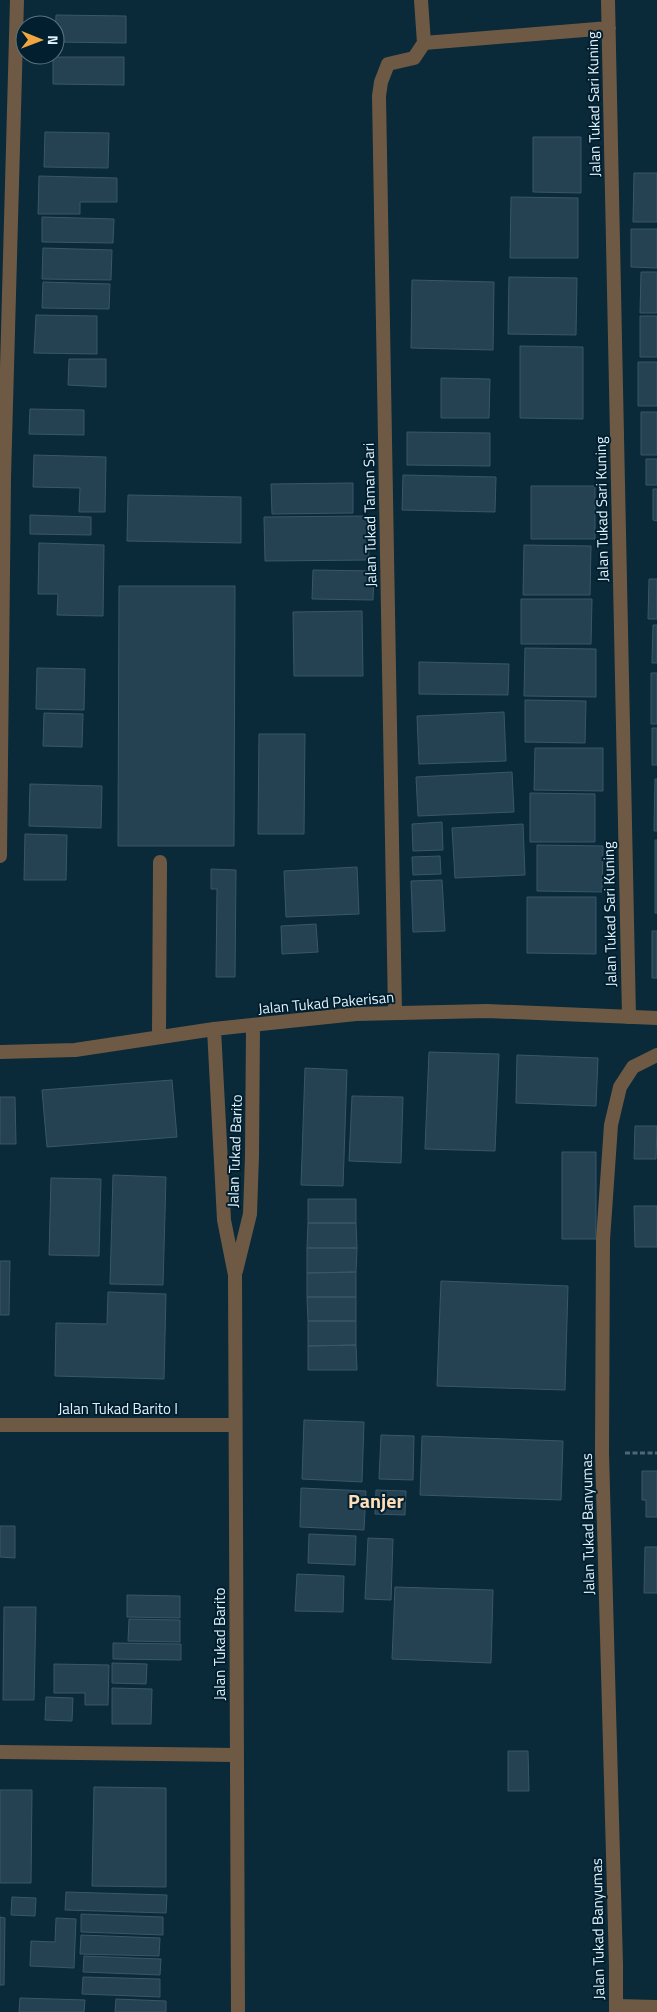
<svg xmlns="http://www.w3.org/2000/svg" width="657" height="2012" font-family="'Titillium Web',sans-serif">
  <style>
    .building { fill: #254253; stroke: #395769 }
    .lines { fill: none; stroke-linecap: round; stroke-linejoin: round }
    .path { stroke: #4d6775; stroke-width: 3; stroke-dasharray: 5 2.5; stroke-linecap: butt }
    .service { stroke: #6e5a44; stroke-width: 14 }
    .minor { stroke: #6e5a44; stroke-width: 14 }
    .tertiary { stroke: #6e5a44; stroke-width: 14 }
    .labels { text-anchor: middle; stroke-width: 4; stroke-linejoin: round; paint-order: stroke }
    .street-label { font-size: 15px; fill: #e1f2fc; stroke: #011f2e }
    .district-label { font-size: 20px; font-weight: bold; fill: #fedeb9; stroke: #011f2e }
  </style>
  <rect width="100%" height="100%" fill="#0a2939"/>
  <path class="building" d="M 56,15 L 126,16 L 126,43 L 55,42 Z
    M 53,57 L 124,57 L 124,85 L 53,84 Z
    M 45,132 L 109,133 L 108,168 L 44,167 Z
    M 533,137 L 581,137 L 581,193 L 533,192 Z
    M 634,173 L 657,173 L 657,222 L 633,222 Z
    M 39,176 L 117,178 L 117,202 L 80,202 L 80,214 L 38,214 Z
    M 511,197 L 578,198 L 578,258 L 510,258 Z
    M 42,217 L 114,219 L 113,243 L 42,242 Z
    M 631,229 L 657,229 L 657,268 L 631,267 Z
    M 43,248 L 112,250 L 111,280 L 42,279 Z
    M 641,272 L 657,272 L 657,313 L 640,313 Z
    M 509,277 L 577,278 L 576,335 L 508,334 Z
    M 412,280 L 494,282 L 493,350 L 411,348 Z
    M 43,282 L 110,284 L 109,309 L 42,308 Z
    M 36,315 L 97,316 L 97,354 L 34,353 Z
    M 640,316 L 657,316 L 657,357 L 640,357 Z
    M 520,346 L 583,347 L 583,419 L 520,418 Z
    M 69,359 L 106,359 L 106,387 L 68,385 Z
    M 638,362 L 657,362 L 657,406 L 638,406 Z
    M 441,378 L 490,379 L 489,418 L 441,418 Z
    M 30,409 L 84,410 L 84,435 L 29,434 Z
    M 641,412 L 657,412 L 657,455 L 641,455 Z
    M 407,432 L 490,433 L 490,466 L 407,465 Z
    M 34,455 L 106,457 L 105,512 L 79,512 L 80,488 L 33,487 Z
    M 646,459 L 657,459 L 657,485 L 646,485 Z
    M 403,475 L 496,477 L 495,512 L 402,510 Z
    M 353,483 L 353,513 L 272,514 L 271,484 Z
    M 531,486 L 595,486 L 595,539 L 531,539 Z
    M 653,489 L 657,489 L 657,521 L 653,520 Z
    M 128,495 L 241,497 L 241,543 L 127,541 Z
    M 30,515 L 91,517 L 91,535 L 30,534 Z
    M 368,516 L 369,560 L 265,561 L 264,517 Z
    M 39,543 L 104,545 L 103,616 L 57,615 L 58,594 L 38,594 Z
    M 524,545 L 591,546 L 590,595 L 523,595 Z
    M 313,570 L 374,571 L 373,600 L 312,599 Z
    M 649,579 L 657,579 L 657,619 L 648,619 Z
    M 119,586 L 235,586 L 234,846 L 118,846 Z
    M 521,599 L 592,599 L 591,644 L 521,644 Z
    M 362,611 L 363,676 L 294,676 L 293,612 Z
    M 653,625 L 657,625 L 657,663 L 652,663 Z
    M 525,648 L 596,649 L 596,697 L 524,696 Z
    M 419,662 L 509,664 L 508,695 L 419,694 Z
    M 37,668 L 85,669 L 84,710 L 36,709 Z
    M 651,673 L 657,673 L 657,724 L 651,724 Z
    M 525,700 L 586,701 L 585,743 L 525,742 Z
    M 504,712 L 506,761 L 419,764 L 417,716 Z
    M 44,713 L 83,714 L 82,747 L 43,746 Z
    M 652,728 L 657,728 L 657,765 L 652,765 Z
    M 259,734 L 305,734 L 304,834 L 258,834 Z
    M 535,748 L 603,748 L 603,791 L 534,790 Z
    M 512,772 L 514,812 L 418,816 L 416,777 Z
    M 655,779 L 657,779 L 657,831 L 654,831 Z
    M 30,784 L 102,786 L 101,828 L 29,826 Z
    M 530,793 L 595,794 L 595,842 L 530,842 Z
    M 442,822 L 443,850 L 413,851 L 412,824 Z
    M 523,824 L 525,875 L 455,878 L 452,828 Z
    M 25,834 L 67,835 L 66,880 L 24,880 Z
    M 655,840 L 657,840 L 657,913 L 655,913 Z
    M 537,845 L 603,846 L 602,892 L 537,891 Z
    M 440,856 L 441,874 L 413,875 L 412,857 Z
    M 357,867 L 359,914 L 286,917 L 284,871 Z
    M 211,869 L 236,870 L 235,977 L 216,977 L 217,889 L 211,889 Z
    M 442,880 L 445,931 L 413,932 L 411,881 Z
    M 527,897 L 596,897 L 596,954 L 527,953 Z
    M 316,924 L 318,952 L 282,954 L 281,926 Z
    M 652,931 L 657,931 L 657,978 L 652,978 Z
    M 429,1052 L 499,1054 L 495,1151 L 425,1149 Z
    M 517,1055 L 598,1058 L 596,1106 L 516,1103 Z
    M 305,1068 L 347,1070 L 343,1186 L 301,1185 Z
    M 172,1080 L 177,1137 L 47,1147 L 42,1090 Z
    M 352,1096 L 403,1097 L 401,1163 L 349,1161 Z
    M 0,1097 L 15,1097 L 16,1144 L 0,1144 Z
    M 635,1126 L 657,1126 L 656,1159 L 634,1159 Z
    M 562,1152 L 596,1152 L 596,1239 L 562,1239 Z
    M 113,1175 L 166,1177 L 163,1285 L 110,1284 Z
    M 51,1178 L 101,1179 L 99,1256 L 49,1255 Z
    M 308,1199 L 356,1199 L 356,1223 L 308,1223 Z
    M 634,1206 L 657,1206 L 657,1247 L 635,1247 Z
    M 308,1223 L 356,1223 L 357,1248 L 307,1248 Z
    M 307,1248 L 357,1248 L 356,1272 L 307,1273 Z
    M 0,1261 L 10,1261 L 9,1315 L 0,1315 Z
    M 356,1272 L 356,1297 L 307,1297 L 307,1273 Z
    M 441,1281 L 568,1286 L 565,1390 L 437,1386 Z
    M 108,1292 L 166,1294 L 164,1379 L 55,1376 L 56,1323 L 107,1324 Z
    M 307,1297 L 356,1297 L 356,1321 L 308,1321 Z
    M 308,1321 L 356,1321 L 356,1345 L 308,1346 Z
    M 356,1345 L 357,1370 L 308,1370 L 308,1346 Z
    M 304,1420 L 364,1422 L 362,1482 L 302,1479 Z
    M 381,1435 L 414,1436 L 413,1480 L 379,1479 Z
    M 422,1436 L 563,1441 L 561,1500 L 420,1495 Z
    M 642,1471 L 657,1471 L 657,1517 L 646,1517 L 646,1500 L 642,1500 Z
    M 301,1488 L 366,1491 L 364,1530 L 300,1527 Z
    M 376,1490 L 406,1491 L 405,1515 L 375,1514 Z
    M 0,1526 L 15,1526 L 15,1558 L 0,1557 Z
    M 309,1534 L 356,1536 L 355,1565 L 308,1563 Z
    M 368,1538 L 393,1539 L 391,1600 L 365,1599 Z
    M 645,1547 L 657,1547 L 657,1593 L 644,1593 Z
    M 297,1574 L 344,1576 L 343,1612 L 295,1611 Z
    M 395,1587 L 493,1590 L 491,1663 L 392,1659 Z
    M 127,1595 L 180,1596 L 180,1618 L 127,1617 Z
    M 4,1607 L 36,1607 L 34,1700 L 3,1700 Z
    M 129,1619 L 180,1620 L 180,1642 L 128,1641 Z
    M 113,1643 L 181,1644 L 181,1660 L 113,1659 Z
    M 112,1663 L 147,1664 L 146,1684 L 112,1683 Z
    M 54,1664 L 109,1665 L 108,1705 L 85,1705 L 85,1693 L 54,1693 Z
    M 112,1688 L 152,1689 L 151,1724 L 112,1724 Z
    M 46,1697 L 73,1698 L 72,1721 L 45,1720 Z
    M 508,1751 L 528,1751 L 529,1791 L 508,1791 Z
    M 94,1787 L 166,1788 L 166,1887 L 92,1886 Z
    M 0,1790 L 32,1790 L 31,1883 L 0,1883 Z
    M 66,1892 L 167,1895 L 166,1913 L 65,1910 Z
    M 12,1897 L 36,1898 L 35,1916 L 11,1915 Z
    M 81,1914 L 163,1917 L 163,1935 L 81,1932 Z
    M 0,1917 L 5,1918 L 4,1985 L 0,1985 Z
    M 56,1918 L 76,1919 L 74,1968 L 30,1966 L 31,1941 L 55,1942 Z
    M 81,1935 L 160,1938 L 159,1956 L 80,1954 Z
    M 84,1956 L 161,1959 L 160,1975 L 83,1972 Z
    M 83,1977 L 160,1979 L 160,1997 L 82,1994 Z
    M 20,1998 L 85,2000 L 84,2012 L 19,2012 Z
    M 116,1999 L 166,2001 L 166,2012 L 115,2012 Z"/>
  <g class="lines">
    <path class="path" d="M 625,1453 L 657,1453"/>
    <path class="service" d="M 159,1036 L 160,862
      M 616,2006 L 657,2007"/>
    <path class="minor" d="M 421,0 L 424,43
      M 608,0 L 629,1017
      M 424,43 L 609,28
      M 0,856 L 4,478 L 17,0
      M 395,1012 L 379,96 L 381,82 L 388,64 L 414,58 L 424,43
      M 0,1425 L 235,1425
      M 0,1752 L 236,1755
      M 616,2012 L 616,1965 L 602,1453 L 603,1240 L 611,1125 L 620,1087 L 633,1067 L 657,1055"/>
    <path class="tertiary" d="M 214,1029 L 224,1220 L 235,1275 L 238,2012
      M 0,1052 L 75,1050 L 214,1029 L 356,1014 L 487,1011 L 657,1018
      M 236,1271 L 250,1214 L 252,1156 L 253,1026"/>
  </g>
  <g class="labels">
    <g class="street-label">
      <text transform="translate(594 104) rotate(-91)" y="5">Jalan Tukad Sari Kuning</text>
      <text transform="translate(602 509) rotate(-91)" y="5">Jalan Tukad Sari Kuning</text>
      <text transform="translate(370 515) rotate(-91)" y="5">Jalan Tukad Taman Sari</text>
      <text transform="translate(610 914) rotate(-91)" y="5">Jalan Tukad Sari Kuning</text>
      <text transform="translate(326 1003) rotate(-5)" y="5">Jalan Tukad Pakerisan</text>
      <text transform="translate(235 1151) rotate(-88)" y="5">Jalan Tukad Barito</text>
      <text x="118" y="1414">Jalan Tukad Barito I</text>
      <text transform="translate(588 1524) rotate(-91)" y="5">Jalan Tukad Banyumas</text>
      <text transform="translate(220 1644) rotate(-90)" y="5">Jalan Tukad Barito</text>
      <text transform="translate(598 1929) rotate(-91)" y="5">Jalan Tukad Banyumas</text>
    </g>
    <g class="district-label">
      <text x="376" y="1508">Panjer</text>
    </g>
  </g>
  <g transform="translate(40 40) rotate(91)"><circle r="24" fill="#011f2e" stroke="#5b7380"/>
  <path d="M0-4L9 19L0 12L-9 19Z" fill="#f1a63f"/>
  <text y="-8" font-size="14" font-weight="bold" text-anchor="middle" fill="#e1f2fc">N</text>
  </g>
</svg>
